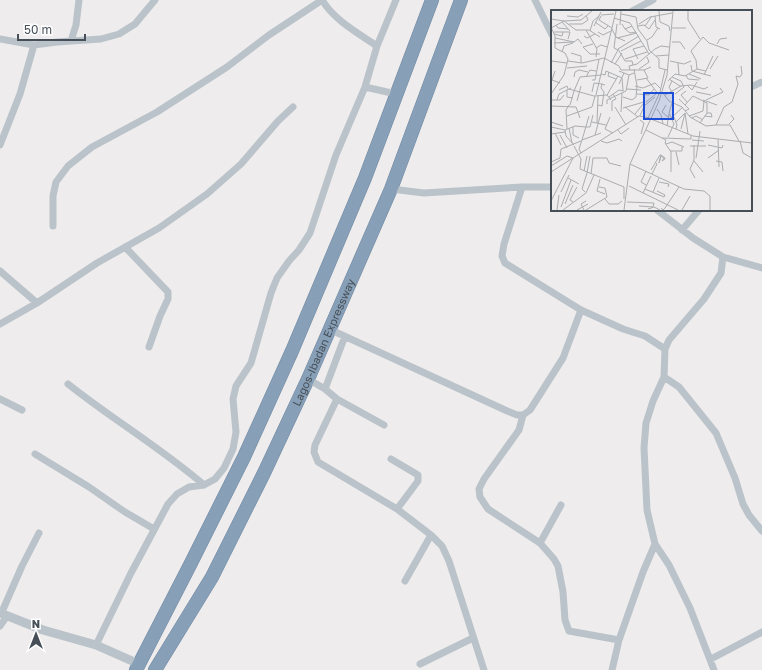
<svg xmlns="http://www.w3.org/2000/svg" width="762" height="670" font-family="'Golos Text',sans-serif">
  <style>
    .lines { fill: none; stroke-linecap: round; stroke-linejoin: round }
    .motorway-casing { stroke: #728aa3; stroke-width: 14 }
    .minor { stroke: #bbc3ca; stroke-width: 7 }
    .tertiary { stroke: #bbc3ca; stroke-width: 9 }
    .motorway { stroke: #879fb7; stroke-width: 13 }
    .labels { text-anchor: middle; stroke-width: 3; stroke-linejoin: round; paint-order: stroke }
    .street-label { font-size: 11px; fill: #464f57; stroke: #fff }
    .inset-road { fill: none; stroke: #abadb0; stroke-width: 1 }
    .view { fill: #1d4ed8; fill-opacity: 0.15; stroke: #1d4ed8; stroke-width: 2 }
    .inset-edge { fill: none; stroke: #464f57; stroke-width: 2 }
  </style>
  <rect width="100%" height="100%" fill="#eeecec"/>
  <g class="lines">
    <defs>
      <g id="motorway">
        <path d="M 136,670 L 191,563 L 244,457 L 292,351 L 365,178 L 432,0"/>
        <path id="s1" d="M 155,670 L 212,577 L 264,473 L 308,379 L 391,189 L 461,0"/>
      </g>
    </defs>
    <use href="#motorway" class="motorway-casing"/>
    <path class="minor" d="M 322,0 C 335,21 358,33 377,46
      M 535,0 L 552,35
      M 632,11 L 653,0
      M 0,39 L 34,45 L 57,42 L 101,39 L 119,34 L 135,24 L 155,0
      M 71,41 L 76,25 L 79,0
      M 365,87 L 396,94
      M 751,87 L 762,82
      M 0,145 L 20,94 L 34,45
      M 522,187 L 504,244 L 502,256 L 505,263 L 581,310 L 623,329 L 645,336 L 665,349
      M 391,189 L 424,193 L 522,187 L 552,187
      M 657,210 L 693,238 L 723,257 L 762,268
      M 53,226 L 53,196 L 56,182 L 68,166 L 92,147 L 157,112 L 227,67 L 269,35 L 322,0
      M 682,230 L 699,210
      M 125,247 L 168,292 L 168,299 L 160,316 L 149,347
      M 0,271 L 37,303
      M 581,310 L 563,358 L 530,410 L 523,415 L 519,430 L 484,479 L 479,489 L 480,497 L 488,509 L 540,543 L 554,559 L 558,566 L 563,592 L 565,620 L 569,631 L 619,640
      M 0,324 L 37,303 L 97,263 L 159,228 L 207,194 L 241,164 L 278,121 L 293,107
      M 329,329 L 505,410 L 517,415 L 523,415
      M 664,377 L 679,387 L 716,433 L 735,478 L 743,504 L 749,515 L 762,531
      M 308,379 L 325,389 L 337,399 L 384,425
      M 68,384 C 112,419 161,448 204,485
      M 325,389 L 345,336
      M 0,399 L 22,410
      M 337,399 L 315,445 L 314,452 L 318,462 L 397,509 L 431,535 L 442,546 L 449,561 L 484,670
      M 35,454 L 89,487 L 125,512 L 154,529
      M 391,459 L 418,475 L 418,481 L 397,509
      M 540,543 L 561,505
      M 405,581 L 431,535
      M 1,614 L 22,566 L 39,533
      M 0,626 L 7,616
      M 96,645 L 131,573 L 168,504 L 177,494 L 189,487 L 204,485 L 215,479 L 224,468 L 233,449 L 236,432 L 233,399 L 236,386 L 251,363 L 271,293 L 277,278 L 289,261 L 299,250 L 310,233 L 336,155 L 365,87 L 377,46 L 396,0
      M 711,659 L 762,632
      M 420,664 L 473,638
      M 612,670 L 619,640 L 643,572 L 655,544
      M 714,670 L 690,608 L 669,565 L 655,544 L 647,510 L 644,448 L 646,423 L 653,401 L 664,377 L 665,349 L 669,340 L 704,299 L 721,273 L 723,257"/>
    <path class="tertiary" d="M 0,613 L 43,630 L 96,645 L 139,664"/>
    <use href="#motorway" class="motorway"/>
  </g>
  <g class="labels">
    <g class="street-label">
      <text dy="4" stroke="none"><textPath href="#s1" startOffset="369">Lagos-Ibadan Expressway</textPath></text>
    </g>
  </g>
  <g transform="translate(551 10)">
    <rect width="201" height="201" fill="#eeecec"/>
    <path class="inset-road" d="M 108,1 L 109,12 L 118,16 L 119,21M 137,1 L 137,10 L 149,29M 70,4 L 85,7 L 87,19 L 96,31 L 98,40 L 108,49 L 108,58 L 116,60M 50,5 L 63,4M 16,6 L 27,7 L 32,4M 50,6 L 48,10 L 61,18M 104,6 L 105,17 L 109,19M 63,8 L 79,13 L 98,44M 0,9 L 13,11 L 25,20 L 38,20 L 49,27M 11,12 L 19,21M 44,12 L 54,19 L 57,16M 18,14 L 31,14 L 37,10 L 35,6M 71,14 L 74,19 L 81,16M 88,14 L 99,7 L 121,3M 5,15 L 7,18 L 17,19M 69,15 L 70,1M 43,16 L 50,2M 87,16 L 93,15 L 98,19 L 104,10M 94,16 L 101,6M 0,17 L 4,26 L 4,38 L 14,43 L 17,49 L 13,65 L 0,84M 0,18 L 13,11 L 30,10 L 41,1M 121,18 L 135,18M 61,19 L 65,27 L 74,31M 74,19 L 79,23 L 85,22M 35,20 L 46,39 L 45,47M 39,21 L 42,11 L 48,6M 3,22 L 19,22 L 17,29M 47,22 L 52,25 L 60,21M 3,24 L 11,26 L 12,22M 33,26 L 36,28 L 44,24M 4,28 L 23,32M 66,28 L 86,23M 96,30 L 101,27 L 107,18M 121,32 L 129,32 L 134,39M 3,33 L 23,32 L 27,29 L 31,34M 42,34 L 32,37 L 39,44 L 49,44M 166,34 L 169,29 L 176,28M 45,38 L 50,35 L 56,37M 70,41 L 90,31M 11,42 L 13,36 L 22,33M 20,43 L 30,46 L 30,53M 105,46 L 118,45M 74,49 L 96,42M 87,49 L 82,39 L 93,36M 0,51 L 16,53M 17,51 L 31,53 L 53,48 L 68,56 L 70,60 L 93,60 L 100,57M 119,51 L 133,54 L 140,51M 60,53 L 67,40 L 63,38 L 66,14M 127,53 L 128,65M 64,54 L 71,43M 82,55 L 81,51 L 74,51 L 67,39 L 88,26M 140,55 L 141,61 L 160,66M 16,58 L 36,56M 83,59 L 86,76M 88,59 L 98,52 L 96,47M 146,59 L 145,50 L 140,41 L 152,27 L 158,33 L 178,40M 159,59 L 167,46M 79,60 L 78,56 L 86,54 L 104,39 L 110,36 L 118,37M 4,61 L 1,70 L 9,73M 68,61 L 78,65 L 83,63M 58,62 L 57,66 L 65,69M 50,64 L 54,65 L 55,61 L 71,68 L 72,80M 138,64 L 150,69M 135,65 L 137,69 L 148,70M 153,65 L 162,46M 23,67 L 24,62 L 28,60 L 37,62M 35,67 L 39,60 L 45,61M 121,67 L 130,71 L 133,77 L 124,84M 95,68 L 108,85M 118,69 L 129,76 L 140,75 L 153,79 L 157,77M 41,70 L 44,70 L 48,49M 86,70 L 97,68 L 93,60M 117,71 L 124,64 L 134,66 L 146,59 L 155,61M 68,74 L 73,63M 136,75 L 141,80 L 146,72M 84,76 L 92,78 L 104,73 L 110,79M 18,79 L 43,86 L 56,85 L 60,90M 76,79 L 90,80M 8,80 L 16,76 L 17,79M 16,80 L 16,87 L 22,88M 23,81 L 29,67 L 50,65M 135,81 L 130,85 L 136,92M 41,82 L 43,73 L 51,74M 111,82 L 118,91 L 131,97 L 139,107 L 155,116 L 165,115 L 173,97 L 181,92 L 187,74 L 185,66 L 189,67 L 191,64 L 190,56M 121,82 L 118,77 L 121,71M 145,82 L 160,85M 86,84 L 98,85 L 103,79M 45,85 L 65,1M 56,85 L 67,66M 114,85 L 130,76M 58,87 L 68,80 L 73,81M 72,87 L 81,90 L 85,87 L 86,76M 128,89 L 138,99 L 134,101M 0,90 L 9,90 L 13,85M 6,90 L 8,84 L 20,78M 152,90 L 166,95M 155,90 L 172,82 L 169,78M 26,91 L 30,76M 95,92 L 106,83M 56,94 L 56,90 L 75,81 L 78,65M 19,95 L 23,81M 47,95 L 51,96 L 53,82 L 50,78 L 51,74 L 54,75M 115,95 L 111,102 L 117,107M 134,95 L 142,86 L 156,93 L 156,103 L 149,113M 0,96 L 25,97 L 29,108M 64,97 L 75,115M 74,97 L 87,107M 72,98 L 93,92M 106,99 L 110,105 L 112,114M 61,101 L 61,91 L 65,89 L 62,84M 70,102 L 71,83M 84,104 L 93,93M 16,106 L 41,97 L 44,86M 89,106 L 93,96 L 104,87M 138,106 L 152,101 L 153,91M 154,106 L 161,107 L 160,103 L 156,103M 59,107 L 54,119 L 62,123M 123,107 L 126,115 L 125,119M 97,108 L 109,82 L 114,60M 120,108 L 132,97M 141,108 L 145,106 L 152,110M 100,109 L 142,126 L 201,133M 89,110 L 93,113 L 90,124M 0,112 L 12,116M 41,112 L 55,115M 125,112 L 134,103 L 137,124M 46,113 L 47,86M 178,114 L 183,109 L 180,105M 165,115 L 179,115 L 188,131M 116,116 L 118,104M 0,117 L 14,120 L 24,116 L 35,117M 22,117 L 22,125 L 28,128M 35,117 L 39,117 L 42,105M 18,118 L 21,133M 16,119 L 15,100 L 18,95M 130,119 L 134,103M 14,120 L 15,126 L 23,135M 67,120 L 70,124 L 78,118M 95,120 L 115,130 L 114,133 L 120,142 L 120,162M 4,123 L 10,135M 0,124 L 14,122M 9,125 L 16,138M 44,125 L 50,103M 117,127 L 123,114 L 118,103 L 121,93M 111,128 L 140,129 L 140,125M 167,129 L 168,157M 31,130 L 38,106M 141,130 L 153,131M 50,131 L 56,133 L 68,129 L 71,131M 189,131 L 192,143 L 201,148M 115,134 L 121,132 L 133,137M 143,135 L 143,150 L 139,159 L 144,168M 157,135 L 171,138 L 172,135M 23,136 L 30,149 L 29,159 L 73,177 L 73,189M 139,136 L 155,136M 119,141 L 131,141 L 131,137M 125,142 L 128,155M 30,143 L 28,139 L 31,130 L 50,123M 109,145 L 110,145 L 114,148 L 114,149 L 111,151 L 113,148 L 110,146 L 108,153 L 110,145M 145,148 L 149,121M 157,148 L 168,140M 143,151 L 152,162M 165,151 L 171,152 L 172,161M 0,152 L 9,148 L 10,139 L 30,131M 79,154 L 133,179 L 153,181 L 159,186 L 159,200M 100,160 L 109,145M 33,161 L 36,146M 95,161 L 90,172 L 95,175M 0,162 L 88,106 L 99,108M 36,163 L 39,146M 40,164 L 42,148 L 56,148 L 58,153 L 70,156M 101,164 L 106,154 L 104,152M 17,168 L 28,174M 49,169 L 46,181 L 54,184M 108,172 L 118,174 L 117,177M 78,176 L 127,200M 94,179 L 113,187 L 114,185 L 106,181M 10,182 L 18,165M 34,182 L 31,179 L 36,163M 102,182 L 108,168M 92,183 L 100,166M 54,189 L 58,194 L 67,194 L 71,191M 0,191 L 22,148 L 16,146 L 0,156M 22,192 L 19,190 L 26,177M 76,192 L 103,193 L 102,197 L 88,196M 14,194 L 22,175M 10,197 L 20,170M 110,198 L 112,200 L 114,198 L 128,177M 97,199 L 103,197 L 109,200M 6,200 L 8,185M 12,200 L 35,183 L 43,165M 26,200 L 37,194M 33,200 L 30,194 L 35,191M 35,200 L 56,187 L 54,178 L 48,177M 73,200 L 79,154 L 108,91 L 116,65 L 122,1M 131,200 L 139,186"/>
    <path class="view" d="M 93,83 L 122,83 L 122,109 L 93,109 Z"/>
    <rect width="201" height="201" class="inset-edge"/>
  </g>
  <g transform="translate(36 634)" stroke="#ffffff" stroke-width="3" paint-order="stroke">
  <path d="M0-3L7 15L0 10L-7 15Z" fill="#464f57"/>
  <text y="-6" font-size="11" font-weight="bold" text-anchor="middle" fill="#464f57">N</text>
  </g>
  <path d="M18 34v6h67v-6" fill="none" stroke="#464f57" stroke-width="2"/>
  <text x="24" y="34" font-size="12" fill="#464f57" stroke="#ffffff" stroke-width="3" paint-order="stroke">50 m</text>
</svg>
